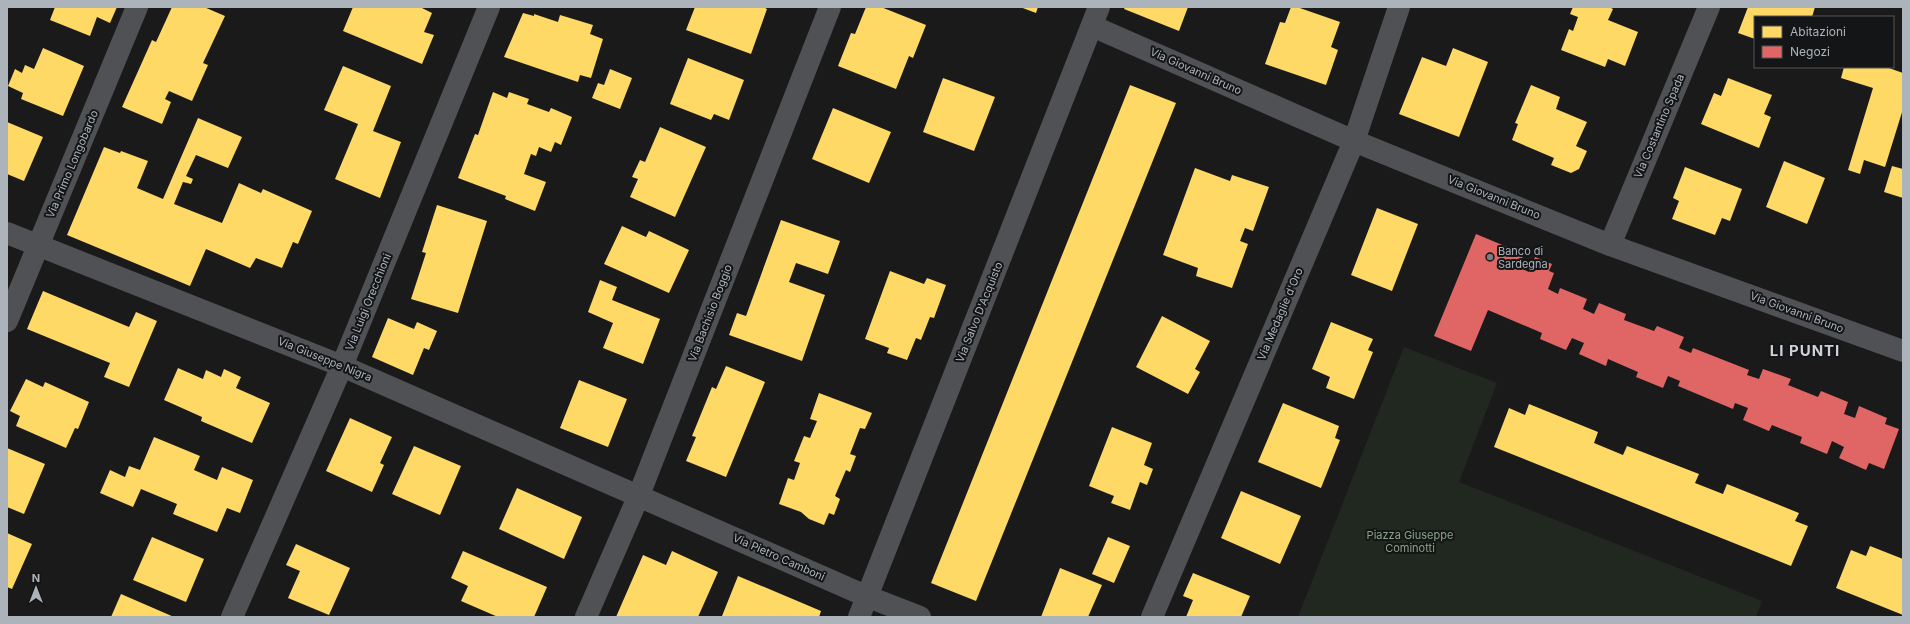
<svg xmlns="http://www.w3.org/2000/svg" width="1910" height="624" font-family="Inter,sans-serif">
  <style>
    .green { fill: #202820 }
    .homes { fill: #ffd966 }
    .shops { fill: #e06666 }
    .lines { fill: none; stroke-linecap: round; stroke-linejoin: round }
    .minor { stroke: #4f5154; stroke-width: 22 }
    .poi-dot { fill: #797d83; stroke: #141517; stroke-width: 1.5 }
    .labels { text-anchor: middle; stroke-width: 4; stroke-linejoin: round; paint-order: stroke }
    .street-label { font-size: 11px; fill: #acb3bb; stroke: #141517 }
    .poi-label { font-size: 11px; fill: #acb3bb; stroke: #141517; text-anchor: start }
    .park-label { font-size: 11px; fill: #87a584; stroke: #141517 }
    .district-label { font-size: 15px; font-weight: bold; letter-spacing: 1px; fill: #cdd1d7; stroke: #141517 }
  </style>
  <rect width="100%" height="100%" fill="#1a1a1b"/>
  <path class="green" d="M 1404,347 L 1497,383 L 1459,482 L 1762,601 L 1756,617 L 1298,617 Z"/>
  <path class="homes" d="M 55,7 L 117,7 L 110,23 L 97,17 L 90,36 L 50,20 Z
    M 172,7 L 204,7 L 225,16 L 203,63 L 208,65 L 192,101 L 169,91 L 165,99 L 171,102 L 162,124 L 122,107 L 152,40 L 156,42 Z
    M 353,7 L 420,7 L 432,13 L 424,32 L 434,35 L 422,64 L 343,31 Z
    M 695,7 L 763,7 L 767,9 L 751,54 L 686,30 Z
    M 866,7 L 881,7 L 926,25 L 913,58 L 909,56 L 896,89 L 838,66 L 851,33 L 855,34 Z
    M 1020,7 L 1038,7 L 1036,13 Z
    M 1125,7 L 1188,7 L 1179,31 L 1124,9 Z
    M 1291,7 L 1297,7 L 1340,22 L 1331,47 L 1338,50 L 1326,85 L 1265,64 L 1280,22 L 1285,23 Z
    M 1573,7 L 1609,7 L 1613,9 L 1608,20 L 1638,32 L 1625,66 L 1608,59 L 1605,67 L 1561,50 L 1569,29 L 1573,31 L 1578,17 L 1570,14 Z
    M 1748,7 L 1815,7 L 1812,17 L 1755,17 L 1755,39 L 1738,33 Z
    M 523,13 L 534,16 L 534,14 L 558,22 L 560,15 L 593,25 L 590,34 L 603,39 L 591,78 L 580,75 L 578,82 L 504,57 Z
    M 43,48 L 84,66 L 63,116 L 21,99 L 23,93 L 8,86 L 15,69 L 22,73 L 25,65 L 34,69 Z
    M 1453,48 L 1488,62 L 1459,137 L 1399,114 L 1422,57 L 1446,66 Z
    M 688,58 L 744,80 L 729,120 L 714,114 L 711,120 L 670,104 Z
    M 343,66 L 391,86 L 373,131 L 401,142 L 380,198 L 335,179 L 358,124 L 324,110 Z
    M 1844,67 L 1886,67 L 1903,73 L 1903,109 L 1885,167 L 1864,160 L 1860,174 L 1848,170 L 1873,88 L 1841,78 Z
    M 610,69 L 632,78 L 620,109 L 592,98 L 598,83 L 604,85 Z
    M 943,78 L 995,97 L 974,151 L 923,132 Z
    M 1728,78 L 1772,95 L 1764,114 L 1771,117 L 1759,148 L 1701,124 L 1714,93 L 1721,96 Z
    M 1130,85 L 1176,103 L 976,601 L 931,583 Z
    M 1531,85 L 1560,97 L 1556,109 L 1587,122 L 1576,146 L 1587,151 L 1579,169 L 1571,173 L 1551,165 L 1554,158 L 1512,140 L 1518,124 L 1515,123 Z
    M 493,92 L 507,98 L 509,92 L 529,99 L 527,104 L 549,112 L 551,108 L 572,117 L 561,145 L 555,142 L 551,152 L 539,147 L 536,156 L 531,154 L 524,174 L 546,182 L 535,211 L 505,199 L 506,196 L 458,178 L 475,134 L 478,135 Z
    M 833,108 L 891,132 L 869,183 L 812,159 Z
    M 198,118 L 242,137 L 228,168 L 196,155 L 186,176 L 193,179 L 191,184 L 183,182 L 174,204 L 222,223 L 239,183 L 261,193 L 263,189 L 312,211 L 298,244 L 293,242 L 282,268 L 256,258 L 250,268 L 206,249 L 190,286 L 67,235 L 104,147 L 120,153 L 121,151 L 148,161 L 137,188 L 163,199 Z
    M 7,122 L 43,137 L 24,181 L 7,174 Z
    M 660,127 L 706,147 L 675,217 L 630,197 L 638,179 L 632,177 L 640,160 L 645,162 Z
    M 1784,161 L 1825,178 L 1807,224 L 1766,207 Z
    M 1892,166 L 1903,169 L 1903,198 L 1884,192 Z
    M 1685,167 L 1742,189 L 1730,221 L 1722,218 L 1715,235 L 1672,219 L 1679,201 L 1673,198 Z
    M 1195,168 L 1230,181 L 1232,175 L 1269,187 L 1253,231 L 1245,228 L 1240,241 L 1248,244 L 1232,288 L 1196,276 L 1198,268 L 1163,255 Z
    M 437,205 L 487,221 L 458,313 L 411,299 L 426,253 L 422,252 Z
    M 1377,208 L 1418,224 L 1392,291 L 1351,275 Z
    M 781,220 L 840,241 L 828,274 L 796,263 L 789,282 L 825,295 L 802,361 L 729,335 L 737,313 L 746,316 Z
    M 622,226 L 646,237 L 649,231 L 689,250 L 669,293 L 604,264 Z
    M 890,271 L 924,284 L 927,278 L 946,285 L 934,318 L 930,317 L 921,340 L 916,338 L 907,360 L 887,353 L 889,348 L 865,339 Z
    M 600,280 L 617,287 L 612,300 L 660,319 L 643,364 L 603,348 L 613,323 L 588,312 Z
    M 43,291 L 129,327 L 136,312 L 157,321 L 129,387 L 104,377 L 110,363 L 27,329 Z
    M 1162,316 L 1210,341 L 1195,369 L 1200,372 L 1188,394 L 1136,367 Z
    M 388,318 L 414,329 L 417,322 L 437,331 L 429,350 L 424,348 L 413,375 L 372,357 Z
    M 1331,322 L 1373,339 L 1368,350 L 1373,352 L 1354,399 L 1326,388 L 1330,377 L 1312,369 Z
    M 726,366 L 765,382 L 726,477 L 686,461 L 696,437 L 692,436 L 712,387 L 716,389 Z
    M 178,368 L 203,379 L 206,370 L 221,377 L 224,369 L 241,377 L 236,388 L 270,403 L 252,443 L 201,421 L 202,417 L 164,400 Z
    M 26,379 L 43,387 L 45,382 L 89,402 L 78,429 L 75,428 L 66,448 L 16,426 L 20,416 L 10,411 Z
    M 579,380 L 627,399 L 608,447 L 560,428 Z
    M 819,393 L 872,413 L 865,429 L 860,428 L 850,454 L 856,456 L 850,472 L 846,470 L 835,496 L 840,499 L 834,515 L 829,513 L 824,525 L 809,519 L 801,512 L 779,504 L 788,478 L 794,480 L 800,463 L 794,461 L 804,436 L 810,438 L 817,421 L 810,419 Z
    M 1283,403 L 1339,426 L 1335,438 L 1340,440 L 1321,488 L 1258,462 Z
    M 1529,404 L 1598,432 L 1594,443 L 1623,455 L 1627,446 L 1699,474 L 1695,483 L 1723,494 L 1727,484 L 1799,513 L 1795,521 L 1808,526 L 1791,566 L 1494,447 L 1509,408 L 1525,415 Z
    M 350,418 L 392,437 L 380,463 L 384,465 L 372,492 L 326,471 Z
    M 1112,427 L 1152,443 L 1144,465 L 1153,469 L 1147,485 L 1140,482 L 1130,510 L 1111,503 L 1114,496 L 1089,486 Z
    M 154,437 L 200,456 L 194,470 L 217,480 L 222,467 L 253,480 L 240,513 L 227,508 L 217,532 L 173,514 L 177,504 L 141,489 L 133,507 L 100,493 L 110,470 L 125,477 L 129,466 L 140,470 Z
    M 414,446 L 461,466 L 440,515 L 392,494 Z
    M 7,448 L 45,464 L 24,514 L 7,507 Z
    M 517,488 L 582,517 L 564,559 L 499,529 Z
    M 1241,491 L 1301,516 L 1280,564 L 1221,538 Z
    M 7,533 L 32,544 L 12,589 L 7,587 Z
    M 152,537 L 204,559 L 186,602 L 133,580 Z
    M 1108,537 L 1130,546 L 1114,583 L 1092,574 Z
    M 296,544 L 350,568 L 329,615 L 288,598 L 300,571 L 286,565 Z
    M 1870,546 L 1903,559 L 1903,615 L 1836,588 L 1851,550 L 1866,556 Z
    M 463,551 L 547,587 L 534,617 L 498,617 L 461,601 L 468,586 L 451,578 Z
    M 672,551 L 718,572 L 698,617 L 616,617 L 643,555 L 666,565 Z
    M 1060,568 L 1102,585 L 1088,617 L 1041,617 Z
    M 1193,573 L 1250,596 L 1241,617 L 1186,617 L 1193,600 L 1183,596 Z
    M 738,576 L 821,611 L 819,617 L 722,616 Z
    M 121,594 L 174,617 L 111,617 Z"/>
  <path class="shops" d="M 1476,234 L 1524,254 L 1518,267 L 1529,272 L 1535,257 L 1552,264 L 1549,271 L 1554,273 L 1548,289 L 1558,294 L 1560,288 L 1587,299 L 1583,309 L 1594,314 L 1599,303 L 1626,314 L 1624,320 L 1654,331 L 1657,326 L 1684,337 L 1679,348 L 1691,353 L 1693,348 L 1749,370 L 1747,375 L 1759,379 L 1763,369 L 1791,379 L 1788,385 L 1818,397 L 1821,391 L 1848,402 L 1844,414 L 1855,418 L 1859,406 L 1887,418 L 1885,424 L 1899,429 L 1884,469 L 1869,463 L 1866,470 L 1839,458 L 1844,447 L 1832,441 L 1827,454 L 1800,443 L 1802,437 L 1772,425 L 1769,431 L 1743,420 L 1748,408 L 1735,403 L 1733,409 L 1678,386 L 1680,381 L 1668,376 L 1663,388 L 1636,377 L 1638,372 L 1608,359 L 1606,366 L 1579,354 L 1584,343 L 1572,338 L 1566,350 L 1540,339 L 1542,333 L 1488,310 L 1471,351 L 1434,336 Z"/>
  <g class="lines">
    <path class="minor" d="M 1092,26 L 1354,141 L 1610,245 L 1903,351
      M 7,233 L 342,366 L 866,596 L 920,617
      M 1610,245 L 1709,7
      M 7,321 L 137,7
      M 232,617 L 342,366 L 489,7
      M 586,617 L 639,495 L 830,7
      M 859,617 L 1099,7
      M 1152,617 L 1354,141 L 1399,7"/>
  </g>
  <circle class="poi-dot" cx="1490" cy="257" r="4"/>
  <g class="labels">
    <g class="street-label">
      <text transform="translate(1196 71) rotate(24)" y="4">Via Giovanni Bruno</text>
      <text transform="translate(1659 126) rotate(-67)" y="4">Via Costantino Spada</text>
      <text transform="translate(72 164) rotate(-67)" y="4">Via Primo Longobardo</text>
      <text transform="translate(1494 197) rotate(22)" y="4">Via Giovanni Bruno</text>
      <text transform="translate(368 302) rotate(-68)" y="4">Via Luigi Orecchioni</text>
      <text transform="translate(979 312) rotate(-68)" y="4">Via Salvo D'Acquisto</text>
      <text transform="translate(1797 312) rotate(20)" y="4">Via Giovanni Bruno</text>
      <text transform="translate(710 313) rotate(-69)" y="4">Via Bachisio Boggio</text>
      <text transform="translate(1280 314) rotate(-67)" y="4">Via Medaglie d'Oro</text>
      <text transform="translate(325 359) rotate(22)" y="4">Via Giuseppe Nigra</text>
      <text transform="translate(779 557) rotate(24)" y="4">Via Pietro Camboni</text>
    </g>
    <g class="poi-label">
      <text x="1498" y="255">Banco di<tspan x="1498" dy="13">Sardegna</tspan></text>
    </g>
    <g class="park-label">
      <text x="1410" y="539">Piazza Giuseppe<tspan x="1410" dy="13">Cominotti</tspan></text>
    </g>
    <g class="district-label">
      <text x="1805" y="356">LI PUNTI</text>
    </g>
  </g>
  <rect width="1910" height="624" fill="none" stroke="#acb3bb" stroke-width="16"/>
  <rect x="1754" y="16" width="140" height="52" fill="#141517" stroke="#515459"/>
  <rect x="1762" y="26" width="20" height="12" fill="#ffd966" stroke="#515459"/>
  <text x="1790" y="36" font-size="12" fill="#acb3bb">Abitazioni</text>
  <rect x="1762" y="46" width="20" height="12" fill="#e06666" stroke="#515459"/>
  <text x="1790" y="56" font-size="12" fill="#acb3bb">Negozi</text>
  <g transform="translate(36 588)" stroke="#141517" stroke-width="3" paint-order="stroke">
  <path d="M0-3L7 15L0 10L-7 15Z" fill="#acb3bb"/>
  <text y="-6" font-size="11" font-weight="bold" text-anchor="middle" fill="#acb3bb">N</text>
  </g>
</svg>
